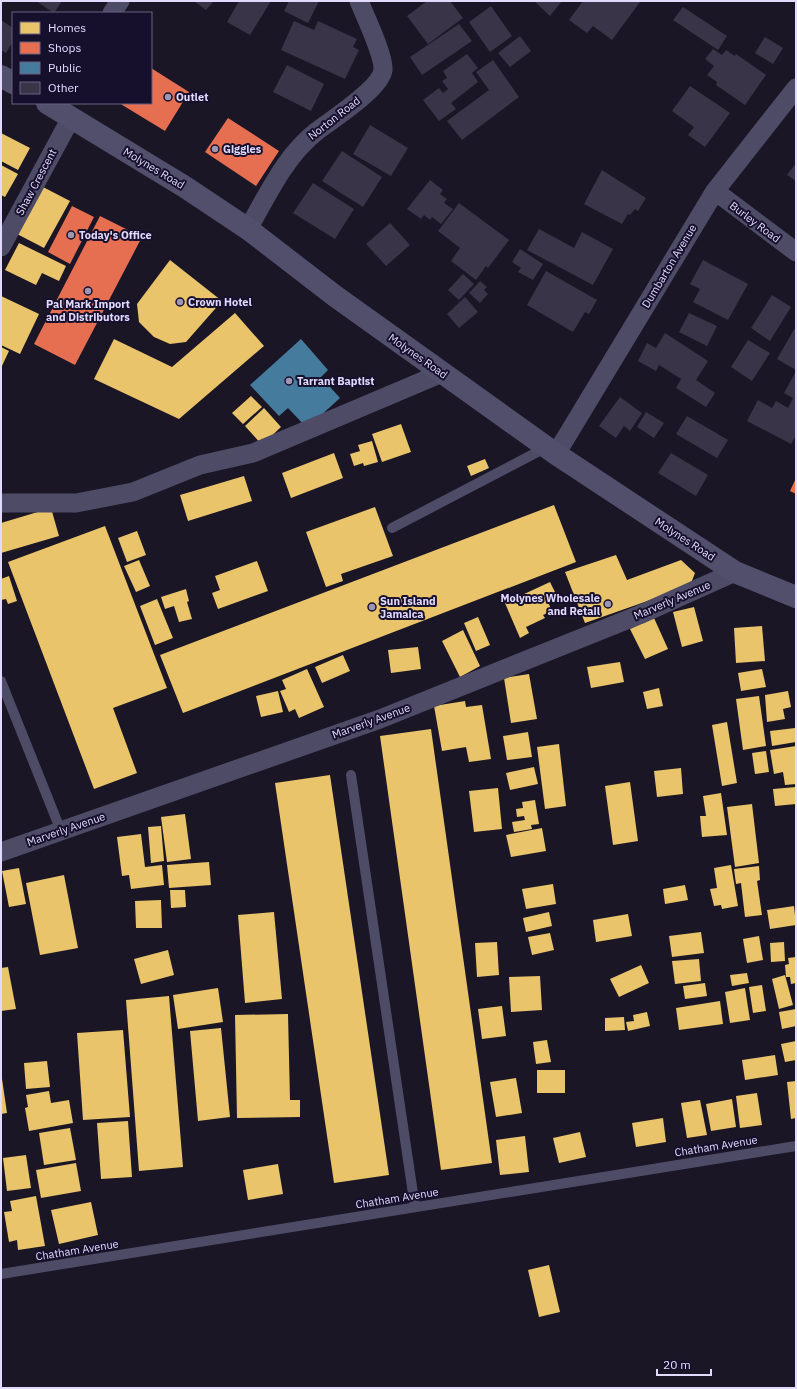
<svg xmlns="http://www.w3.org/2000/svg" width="797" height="1389" font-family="'IBM Plex Sans',sans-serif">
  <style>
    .homes { fill: #e9c46a }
    .shops { fill: #e76f51 }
    .public { fill: #457b9d }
    .building { fill: #393447 }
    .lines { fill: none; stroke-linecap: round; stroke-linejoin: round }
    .lane { stroke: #4e4b67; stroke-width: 10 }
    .street { stroke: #4e4b67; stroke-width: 19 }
    .secondary { stroke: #524f6c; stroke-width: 22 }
    .poi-dot { fill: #9c96b3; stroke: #17102c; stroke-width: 1.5 }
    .labels { text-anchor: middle; stroke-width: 4; stroke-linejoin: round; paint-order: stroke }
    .poi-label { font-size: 11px; font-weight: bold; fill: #e2dbff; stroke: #17102c; text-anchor: start }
    .street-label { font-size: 11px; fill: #e2dbff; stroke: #17102c }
  </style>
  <rect width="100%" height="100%" fill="#1a1626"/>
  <path class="homes" d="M 1,133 L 30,148 L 18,170 L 1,161 Z
    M 1,165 L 18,174 L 5,197 L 1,195 Z
    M 43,187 L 70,201 L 44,248 L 17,234 Z
    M 19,243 L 66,266 L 59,281 L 42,273 L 36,285 L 5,270 Z
    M 170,260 L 222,301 L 186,342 L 170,344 L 154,337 L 139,322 L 137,304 Z
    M 1,296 L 39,314 L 20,354 L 1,345 Z
    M 235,313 L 264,346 L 179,419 L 94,379 L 114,339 L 172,367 Z
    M 1,347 L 9,351 L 1,368 Z
    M 251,396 L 262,407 L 243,424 L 232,413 Z
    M 264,408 L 281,427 L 262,445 L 245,426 Z
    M 401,424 L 411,452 L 382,462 L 372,434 Z
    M 372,441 L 378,462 L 364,466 L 363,463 L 354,466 L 350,454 L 360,451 L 358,445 Z
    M 334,453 L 343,478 L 291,498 L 282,473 Z
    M 485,459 L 489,468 L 471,476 L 467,466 Z
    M 244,476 L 252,501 L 188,521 L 180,495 Z
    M 554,505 L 576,562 L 183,713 L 160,655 Z
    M 375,507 L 393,556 L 341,574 L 343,581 L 326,587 L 306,532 Z
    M 51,508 L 59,536 L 1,553 L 1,523 Z
    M 105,526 L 167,688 L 113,708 L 137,773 L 94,789 L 8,562 Z
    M 137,531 L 146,555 L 127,562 L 118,538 Z
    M 616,555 L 627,580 L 681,560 L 695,573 L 690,586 L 585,623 L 565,572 Z
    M 139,560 L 150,586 L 136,592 L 124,566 Z
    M 257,561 L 268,591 L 218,609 L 212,593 L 220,590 L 215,576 Z
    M 9,576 L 17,601 L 8,604 L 6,599 L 1,600 L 1,579 Z
    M 550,582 L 557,596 L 547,600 L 552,611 L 543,615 L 545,618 L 526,627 L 529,633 L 520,638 L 505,603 Z
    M 186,589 L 189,601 L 187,602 L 192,619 L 179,622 L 174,606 L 165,609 L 161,597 Z
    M 157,599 L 173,638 L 155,645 L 140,606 Z
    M 694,607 L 703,641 L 682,647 L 673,612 Z
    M 478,617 L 490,645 L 476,651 L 464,623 Z
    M 654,618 L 668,649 L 645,659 L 630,629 Z
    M 762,626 L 765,661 L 736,663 L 734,628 Z
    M 463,630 L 480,666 L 460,677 L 442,641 Z
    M 418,647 L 421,669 L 391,673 L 388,650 Z
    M 343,655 L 350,671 L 322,683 L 315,667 Z
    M 620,662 L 624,682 L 591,688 L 587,667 Z
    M 307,669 L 324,707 L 299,718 L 295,709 L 289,712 L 280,691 L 286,689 L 282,680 Z
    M 762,669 L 766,687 L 741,691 L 738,673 Z
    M 529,674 L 537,719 L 511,723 L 504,678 Z
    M 659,688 L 663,706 L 647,709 L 643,692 Z
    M 278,691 L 283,712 L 261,717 L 256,696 Z
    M 788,691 L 791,707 L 783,709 L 785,719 L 767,722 L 765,695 Z
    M 759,696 L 766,746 L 743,750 L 736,699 Z
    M 465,701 L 466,707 L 482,705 L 491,759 L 469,762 L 466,747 L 442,751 L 434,706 Z
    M 727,722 L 737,783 L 722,786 L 712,725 Z
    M 795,728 L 796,742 L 772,746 L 770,731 Z
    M 431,729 L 492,1163 L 441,1170 L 380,736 Z
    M 528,732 L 532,757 L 507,760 L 503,736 Z
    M 559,744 L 566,806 L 545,809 L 537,747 Z
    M 796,746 L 796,784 L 785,785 L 783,772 L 774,774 L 770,750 Z
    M 766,751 L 769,772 L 755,774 L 752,753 Z
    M 534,767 L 538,784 L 510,790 L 506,773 Z
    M 681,768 L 683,794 L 657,797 L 654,771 Z
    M 330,775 L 389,1175 L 334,1183 L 275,783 Z
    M 630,782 L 638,841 L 613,845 L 605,786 Z
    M 796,787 L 796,804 L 775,806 L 773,789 Z
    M 498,788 L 502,829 L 474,832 L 469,791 Z
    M 721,793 L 727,835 L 702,837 L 700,816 L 706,816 L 703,796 Z
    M 535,800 L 539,824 L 531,825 L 532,829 L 514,832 L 512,822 L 525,820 L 524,816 L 517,817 L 516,809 L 523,808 L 522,802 Z
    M 752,804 L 759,863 L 735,867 L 727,807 Z
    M 185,814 L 191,859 L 167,862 L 161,817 Z
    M 161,826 L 164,861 L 151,863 L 148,827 Z
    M 542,828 L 546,851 L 511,857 L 506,835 Z
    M 141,834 L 145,867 L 162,865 L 164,885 L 131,889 L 129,875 L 122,876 L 117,837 Z
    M 209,862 L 211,885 L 169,888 L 167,865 Z
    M 731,865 L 738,906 L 722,909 L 721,905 L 714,906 L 710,889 L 717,888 L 714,868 Z
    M 759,866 L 760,880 L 757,881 L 762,915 L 745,917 L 741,883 L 736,884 L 734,869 Z
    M 19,868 L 26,904 L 9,907 L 2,871 Z
    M 64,875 L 78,948 L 40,955 L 26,883 Z
    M 553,884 L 556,904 L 526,909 L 522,889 Z
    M 685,885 L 688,900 L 665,904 L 663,889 Z
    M 170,890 L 185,890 L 186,907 L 171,908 Z
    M 161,900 L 162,928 L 136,928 L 135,901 Z
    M 794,906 L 796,925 L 770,929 L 767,910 Z
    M 274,912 L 282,999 L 245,1003 L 238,915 Z
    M 549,912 L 552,926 L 526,932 L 523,918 Z
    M 628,914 L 632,936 L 596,942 L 593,920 Z
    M 701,932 L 704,953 L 672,957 L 669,936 Z
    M 550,933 L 554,950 L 532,955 L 528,937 Z
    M 759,936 L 763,960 L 747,963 L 743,939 Z
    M 497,942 L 499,975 L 477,977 L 475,943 Z
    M 784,942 L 785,961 L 771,962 L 770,943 Z
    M 168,950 L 174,975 L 141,984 L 134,959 Z
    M 796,957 L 796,983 L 791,984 L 790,977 L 786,977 L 785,965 L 789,964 L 788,958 Z
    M 699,959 L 701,981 L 675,984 L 672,961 Z
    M 641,965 L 649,983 L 619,997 L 610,979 Z
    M 8,967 L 16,1009 L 1,1011 L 1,968 Z
    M 747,973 L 749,983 L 732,986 L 730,975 Z
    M 785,975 L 793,1005 L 779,1009 L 772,979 Z
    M 540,976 L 542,1010 L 511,1012 L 509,977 Z
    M 705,983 L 707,996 L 685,999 L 683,986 Z
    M 762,985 L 766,1011 L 753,1013 L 749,987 Z
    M 218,988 L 223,1022 L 178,1029 L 173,995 Z
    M 745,988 L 750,1020 L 730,1023 L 725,992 Z
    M 169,996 L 183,1167 L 139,1171 L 126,1000 Z
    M 720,1001 L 723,1024 L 679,1030 L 676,1008 Z
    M 502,1006 L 506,1036 L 482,1039 L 478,1009 Z
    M 796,1009 L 796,1026 L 782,1029 L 779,1012 Z
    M 647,1012 L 650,1026 L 628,1031 L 626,1022 L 634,1021 L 633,1015 Z
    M 288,1014 L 290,1100 L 300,1100 L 300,1117 L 237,1118 L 235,1015 Z
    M 624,1017 L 625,1030 L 605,1031 L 605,1018 Z
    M 221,1028 L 230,1117 L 198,1121 L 190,1031 Z
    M 123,1030 L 130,1117 L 83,1120 L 77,1033 Z
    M 547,1040 L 551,1062 L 536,1064 L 533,1042 Z
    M 796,1041 L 796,1060 L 785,1062 L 781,1044 Z
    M 775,1055 L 778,1075 L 745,1080 L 742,1060 Z
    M 47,1061 L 50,1087 L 26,1089 L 24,1063 Z
    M 537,1070 L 565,1070 L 565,1093 L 537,1093 Z
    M 1,1072 L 7,1113 L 1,1114 Z
    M 516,1078 L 522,1113 L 496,1117 L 490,1082 Z
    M 796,1081 L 796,1118 L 791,1119 L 787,1082 Z
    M 49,1091 L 51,1103 L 69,1100 L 73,1123 L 29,1131 L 25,1108 L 28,1107 L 26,1095 Z
    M 757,1093 L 762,1125 L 740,1128 L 736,1096 Z
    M 732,1099 L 736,1127 L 711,1131 L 706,1104 Z
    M 700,1100 L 707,1135 L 687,1138 L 681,1103 Z
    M 663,1118 L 666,1142 L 636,1147 L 632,1123 Z
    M 128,1121 L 132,1177 L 101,1179 L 97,1123 Z
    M 70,1128 L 76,1160 L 44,1165 L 39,1133 Z
    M 580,1132 L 586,1157 L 559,1163 L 553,1138 Z
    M 525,1136 L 529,1172 L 500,1175 L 496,1140 Z
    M 26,1155 L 31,1188 L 7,1191 L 3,1158 Z
    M 76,1163 L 81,1191 L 41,1198 L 36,1170 Z
    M 278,1164 L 283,1194 L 248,1200 L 243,1170 Z
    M 36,1196 L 45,1246 L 18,1250 L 17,1240 L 9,1242 L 4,1212 L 12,1211 L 10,1201 Z
    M 91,1202 L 98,1235 L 59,1244 L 51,1210 Z
    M 549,1265 L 560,1312 L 539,1317 L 528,1270 Z"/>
  <path class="shops" d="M 151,68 L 189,92 L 165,131 L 119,103 L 151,103 Z
    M 228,118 L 279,151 L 256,186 L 205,152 Z
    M 72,206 L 94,217 L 70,264 L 48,252 Z
    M 100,216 L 142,237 L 75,365 L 34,344 Z
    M 796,478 L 796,494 L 790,491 Z"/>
  <path class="public" d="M 301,339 L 328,370 L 321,377 L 340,398 L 307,428 L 288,408 L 279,416 L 250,385 Z"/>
  <path class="building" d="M 36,1 L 62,1 L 54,13 Z
    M 194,1 L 214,1 L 206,10 Z
    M 239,1 L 271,1 L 250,35 L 227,22 Z
    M 289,1 L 319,1 L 308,23 L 284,11 Z
    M 427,1 L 450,1 L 463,18 L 428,44 L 407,16 Z
    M 534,1 L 562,1 L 550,16 Z
    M 583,1 L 639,1 L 640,2 L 612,40 L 593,26 L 587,33 L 569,20 Z
    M 491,6 L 512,36 L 490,52 L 469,22 Z
    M 683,7 L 727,36 L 718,50 L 673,20 Z
    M 1,20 L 13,28 L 13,41 L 6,53 L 1,50 Z
    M 294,21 L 314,30 L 318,21 L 357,39 L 353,47 L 359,50 L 345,79 L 281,50 Z
    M 459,24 L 472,41 L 422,75 L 410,57 Z
    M 520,36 L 531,51 L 510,67 L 498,53 Z
    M 765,37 L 783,48 L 773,64 L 755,53 Z
    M 713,49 L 722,55 L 726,50 L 735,56 L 736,54 L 766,75 L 745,105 L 716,85 L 717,82 L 707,75 L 714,66 L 705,59 Z
    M 467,54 L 478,68 L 472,73 L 478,82 L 451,103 L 456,109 L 439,121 L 423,100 L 439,88 L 443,93 L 448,89 L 442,81 L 447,78 L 443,71 Z
    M 493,60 L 519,97 L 462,140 L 447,121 L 489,90 L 476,72 Z
    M 287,65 L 324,84 L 311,111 L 273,92 Z
    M 690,86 L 730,113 L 705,147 L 688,135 L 694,127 L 672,111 Z
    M 370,125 L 408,148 L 391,176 L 353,154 Z
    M 342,151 L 382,177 L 363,207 L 322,181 Z
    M 796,163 L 796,181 L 787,175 Z
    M 602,170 L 646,198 L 638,211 L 635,209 L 630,215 L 628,214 L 622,224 L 584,204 Z
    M 430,180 L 443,190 L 440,194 L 447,199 L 444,203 L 453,209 L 441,224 L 432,217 L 430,220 L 424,215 L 421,219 L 407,209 Z
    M 313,183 L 354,209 L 335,239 L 293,213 Z
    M 459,203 L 509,240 L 488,268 L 486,266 L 476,280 L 451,261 L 460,248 L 438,231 Z
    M 390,223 L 410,245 L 386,266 L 366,244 Z
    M 539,229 L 574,248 L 582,232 L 613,249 L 593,285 L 527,250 Z
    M 520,249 L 543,264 L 533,280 L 518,272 L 521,268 L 512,262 Z
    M 703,260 L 748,284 L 728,320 L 693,302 L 700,289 L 690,284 Z
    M 546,271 L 597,300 L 589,314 L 585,312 L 573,332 L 527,305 Z
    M 463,274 L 474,284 L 459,300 L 448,290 Z
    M 480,281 L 487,287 L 484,290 L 488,294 L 480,303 L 469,293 Z
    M 772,295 L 791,307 L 770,341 L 751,328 Z
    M 465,297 L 478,312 L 459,328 L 447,314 Z
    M 689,313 L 717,326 L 707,346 L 679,332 Z
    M 796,326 L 796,370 L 777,359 Z
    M 665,333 L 708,361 L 696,380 L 715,393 L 706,407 L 676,388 L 681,379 L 659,365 L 656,371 L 638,361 L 647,343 L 656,348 Z
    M 748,340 L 770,353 L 752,381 L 731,367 Z
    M 796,371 L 796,436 L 791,444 L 747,421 L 758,400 L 772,408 L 776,401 L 788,408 L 793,398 L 784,393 Z
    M 620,397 L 642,413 L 630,431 L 624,426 L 616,438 L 599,426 Z
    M 646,412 L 664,423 L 654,438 L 637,427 Z
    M 687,416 L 728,440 L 717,458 L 676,434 Z
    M 671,453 L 708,475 L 696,496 L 658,473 Z"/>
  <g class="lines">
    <path class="lane" d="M 392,528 L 547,447
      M 1,681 L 61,831
      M 351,775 L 415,1207
      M 1,1274 L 796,1146"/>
    <path class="street" d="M 112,13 L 120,1
      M 715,191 L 796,252
      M 248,229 C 268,194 285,156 317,131 C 333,119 381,88 383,70 C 384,55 365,16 359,1
      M 1,247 L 71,118
      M 556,454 L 715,191 L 796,88
      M 1,503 L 76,503 L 133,492 L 200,465 L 253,453 L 442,373
      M 1,852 L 380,719 L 639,615 L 735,572"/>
    <path class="secondary" d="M 1,76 L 13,83
      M 47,103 L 185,187 L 248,229 L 335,296 L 556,454 L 735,572 L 796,597"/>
  </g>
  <g class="poi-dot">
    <circle cx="168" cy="97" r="4"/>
    <circle cx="215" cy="149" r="4"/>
    <circle cx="71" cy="235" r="4"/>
    <circle cx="88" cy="291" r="4"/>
    <circle cx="180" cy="302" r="4"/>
    <circle cx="289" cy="381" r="4"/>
    <circle cx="608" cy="604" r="4"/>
    <circle cx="372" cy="607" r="4"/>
  </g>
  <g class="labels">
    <g class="poi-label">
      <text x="176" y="101">Outlet</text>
      <text x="223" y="153">Giggles</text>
      <text x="79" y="239">Today's Office</text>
      <text x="188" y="306">Crown Hotel</text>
      <text x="88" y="308" text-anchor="middle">Pal Mark Import<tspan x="88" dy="13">and Distributors</tspan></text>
      <text x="297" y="385">Tarrant Baptist</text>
      <text x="600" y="602" text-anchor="end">Molynes Wholesale<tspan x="600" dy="13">and Retail</tspan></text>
      <text x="380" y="605">Sun Island<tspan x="380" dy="13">Jamaica</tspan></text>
    </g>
    <g class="street-label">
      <text transform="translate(334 118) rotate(-38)" y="4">Norton Road</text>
      <text transform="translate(154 168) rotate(31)" y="4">Molynes Road</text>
      <text transform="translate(36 182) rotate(-62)" y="4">Shaw Crescent</text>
      <text transform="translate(755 222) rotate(37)" y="4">Burley Road</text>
      <text transform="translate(669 266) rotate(-59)" y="4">Dumbarton Avenue</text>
      <text transform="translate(418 356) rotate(35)" y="4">Molynes Road</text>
      <text transform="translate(685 539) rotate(33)" y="4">Molynes Road</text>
      <text transform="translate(672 600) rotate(-23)" y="4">Marverly Avenue</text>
      <text transform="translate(371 721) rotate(-20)" y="4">Marverly Avenue</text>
      <text transform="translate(66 829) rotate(-19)" y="4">Marverly Avenue</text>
      <text transform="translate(716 1146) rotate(-9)" y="4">Chatham Avenue</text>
      <text transform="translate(397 1198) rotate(-9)" y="4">Chatham Avenue</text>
      <text transform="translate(77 1250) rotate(-9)" y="4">Chatham Avenue</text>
    </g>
  </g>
  <rect width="797" height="1389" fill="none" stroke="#e2dbff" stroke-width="4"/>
  <rect x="12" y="12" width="140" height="92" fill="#17102c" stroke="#686180"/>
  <rect x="20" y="22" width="20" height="12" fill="#e9c46a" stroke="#686180"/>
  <text x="48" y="32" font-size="12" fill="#e2dbff">Homes</text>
  <rect x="20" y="42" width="20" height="12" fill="#e76f51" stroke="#686180"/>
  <text x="48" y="52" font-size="12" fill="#e2dbff">Shops</text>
  <rect x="20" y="62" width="20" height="12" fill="#457b9d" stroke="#686180"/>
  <text x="48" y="72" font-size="12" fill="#e2dbff">Public</text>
  <rect x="20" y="82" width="20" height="12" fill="#393447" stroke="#686180"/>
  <text x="48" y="92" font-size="12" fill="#e2dbff">Other</text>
  <path d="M657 1369v6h54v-6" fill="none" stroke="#e2dbff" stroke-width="2"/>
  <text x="663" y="1369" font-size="12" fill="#e2dbff" stroke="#17102c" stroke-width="3" paint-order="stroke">20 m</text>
</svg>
